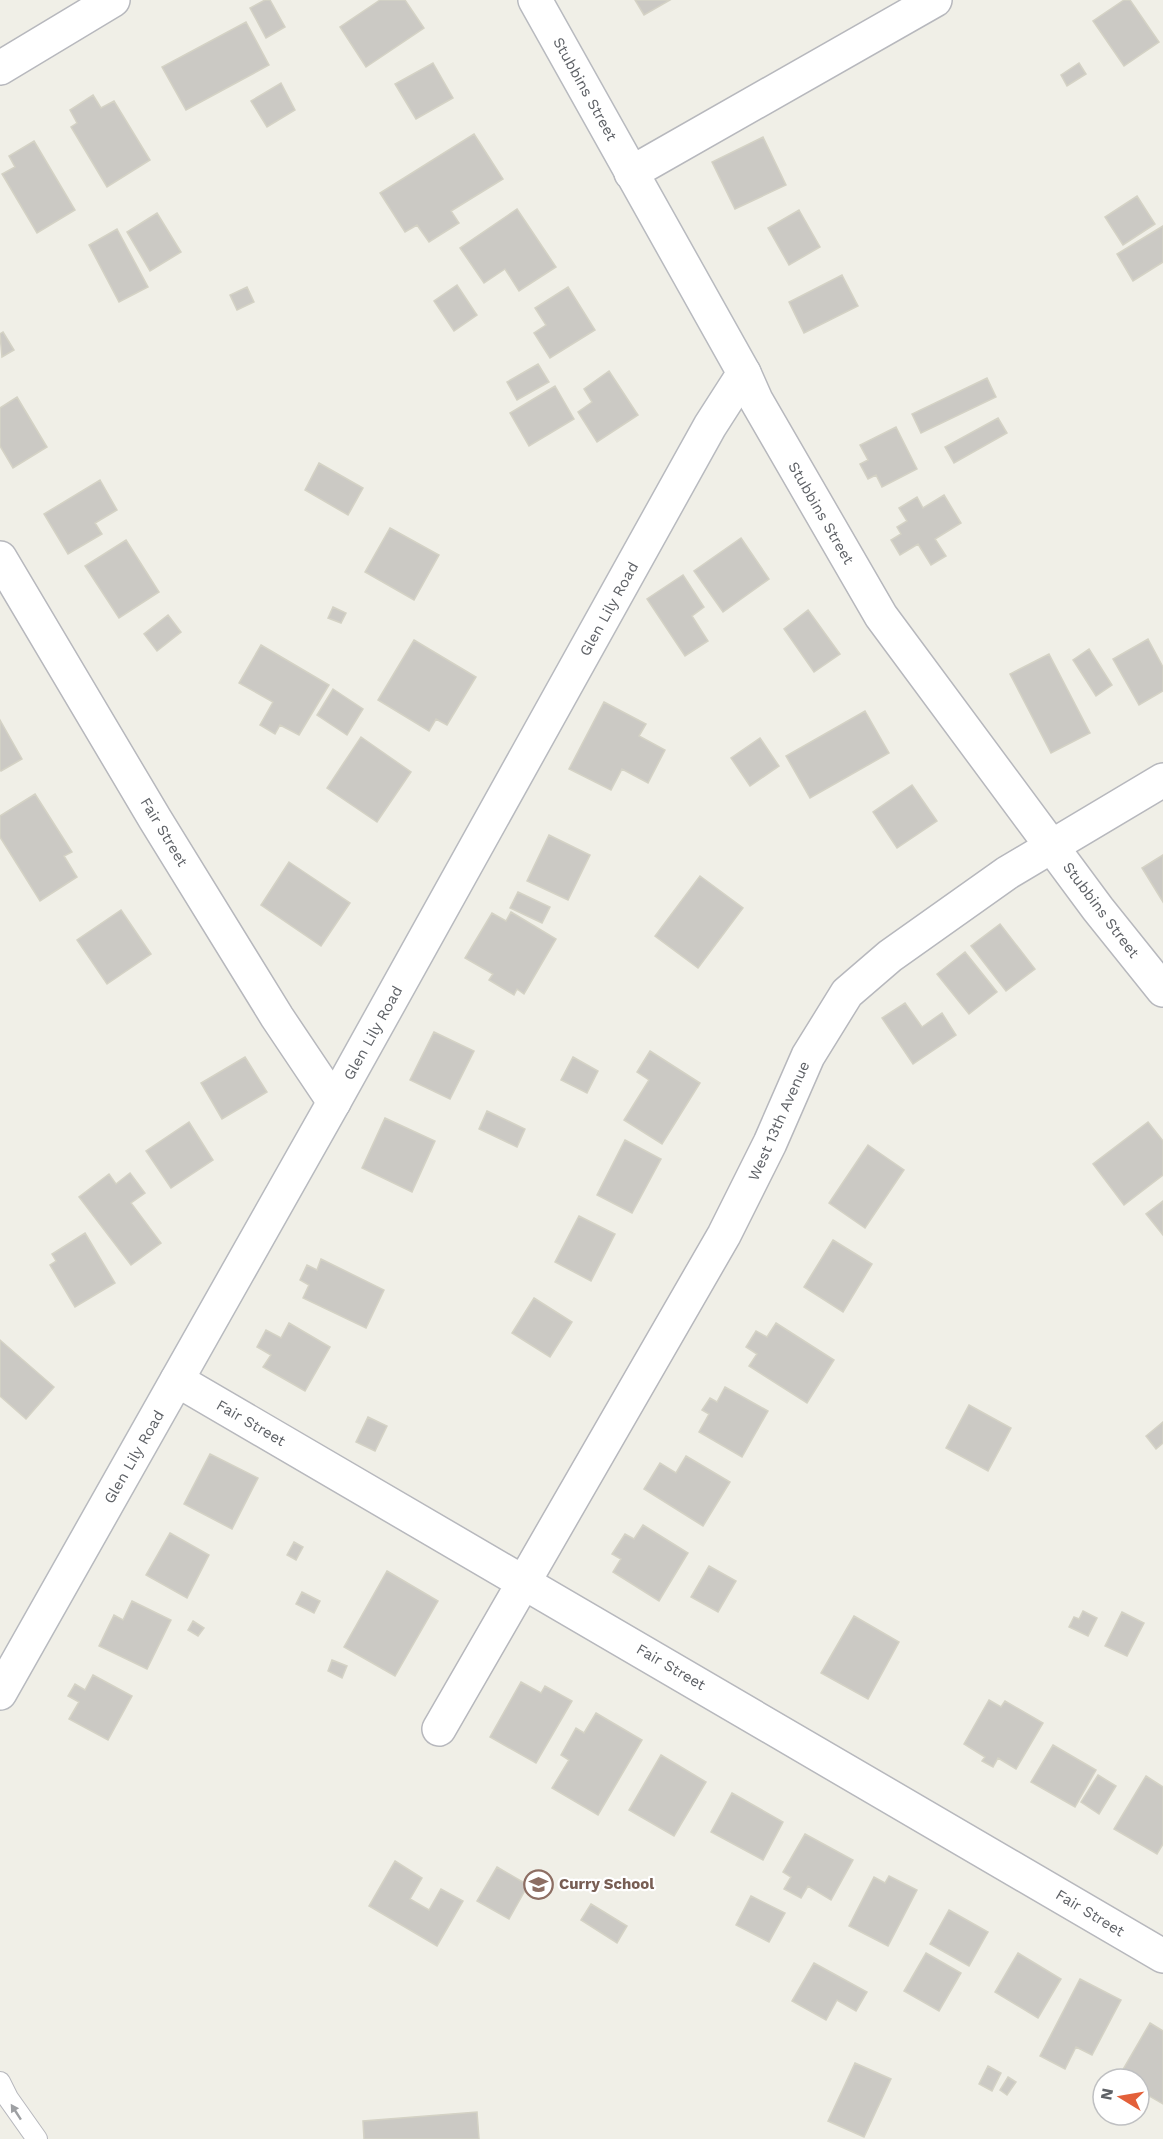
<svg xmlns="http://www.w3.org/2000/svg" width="1163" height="2139" font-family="'Work Sans',sans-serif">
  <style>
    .building { fill: #cbc9c4; stroke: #d4d2c5; stroke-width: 1.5 }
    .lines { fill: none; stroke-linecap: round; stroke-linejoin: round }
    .lane-casing { stroke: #b7b8bd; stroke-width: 22 }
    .street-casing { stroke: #b7b8bd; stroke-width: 36 }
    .secondary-casing { stroke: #b8babf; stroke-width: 36 }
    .lane { stroke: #fff; stroke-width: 20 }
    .street { stroke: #fff; stroke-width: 33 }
    .secondary { stroke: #fff; stroke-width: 33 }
    .oneway { fill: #9ea0a3 }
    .labels { text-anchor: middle; stroke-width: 4.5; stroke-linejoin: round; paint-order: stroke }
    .street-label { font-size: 15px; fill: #5e6166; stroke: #fff }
    .education-label { font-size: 15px; font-weight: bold; fill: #785e54; stroke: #fff; text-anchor: start }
  </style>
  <rect width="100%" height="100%" fill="#f0efe7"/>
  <path class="building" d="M 265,0 L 270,0 L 285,27 L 266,38 L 250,8 Z
    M 380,0 L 405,0 L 424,28 L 366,67 L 340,27 Z
    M 635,0 L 670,0 L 644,15 Z
    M 1124,0 L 1130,0 L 1159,42 L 1124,66 L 1093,21 Z
    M 246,22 L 269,65 L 186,110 L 162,67 Z
    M 433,63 L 453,98 L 416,119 L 395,84 Z
    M 1079,63 L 1086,74 L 1067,86 L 1061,75 Z
    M 281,83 L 295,110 L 267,127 L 251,101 Z
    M 93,95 L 101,108 L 114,101 L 150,160 L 107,187 L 71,127 L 77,123 L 70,110 Z
    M 474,134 L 503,179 L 451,211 L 459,223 L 429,242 L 417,225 L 405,232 L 380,193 Z
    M 763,137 L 786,185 L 735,209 L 712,162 Z
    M 34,141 L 75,210 L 37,233 L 2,174 L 15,167 L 9,156 Z
    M 1137,196 L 1155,224 L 1123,245 L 1105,217 Z
    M 517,209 L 556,267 L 519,291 L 505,269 L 484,283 L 460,248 Z
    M 799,210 L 820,247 L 789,265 L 768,228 Z
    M 157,213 L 181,252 L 150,271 L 127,232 Z
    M 1163,226 L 1163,262 L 1133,281 L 1117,254 Z
    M 117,229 L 148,287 L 119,302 L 89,245 Z
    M 842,275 L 858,306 L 804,333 L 789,302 Z
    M 457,285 L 477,315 L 454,331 L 434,301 Z
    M 247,287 L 254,302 L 237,310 L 230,295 Z
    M 568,287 L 595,330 L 550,358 L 534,333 L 546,325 L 535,308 Z
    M 3,332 L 14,350 L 2,357 L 0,334 Z
    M 538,364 L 549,382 L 517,400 L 507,382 Z
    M 609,371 L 638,415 L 597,442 L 578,412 L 592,402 L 584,389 Z
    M 987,378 L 996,397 L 921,433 L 912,414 Z
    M 555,386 L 574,419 L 529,446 L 510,413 Z
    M 17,397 L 47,447 L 13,468 L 0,446 L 0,408 Z
    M 998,418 L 1007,433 L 954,463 L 945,447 Z
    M 896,427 L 917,469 L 882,487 L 876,475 L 868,479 L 860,464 L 868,460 L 860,445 Z
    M 319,463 L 363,488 L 348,515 L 305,490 Z
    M 100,480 L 117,510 L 95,523 L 102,534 L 68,554 L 44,514 Z
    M 944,495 L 961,523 L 935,539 L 946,556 L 931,565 L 918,544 L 900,555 L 891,540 L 901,534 L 897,527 L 907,521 L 899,508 L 917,497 L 923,508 Z
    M 390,528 L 439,555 L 414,600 L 365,572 Z
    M 741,538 L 769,579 L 723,612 L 694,571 Z
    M 126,540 L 159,592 L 119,618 L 85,566 Z
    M 683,575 L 704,607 L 692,616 L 708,641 L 685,656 L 647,599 Z
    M 333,607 L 346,613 L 341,623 L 328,618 Z
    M 808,610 L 840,654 L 814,672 L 784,629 Z
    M 168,615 L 181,632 L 157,651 L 144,634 Z
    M 1148,639 L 1163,667 L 1163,691 L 1139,705 L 1113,659 Z
    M 414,640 L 476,677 L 447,725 L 436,719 L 429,731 L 378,700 Z
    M 261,645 L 329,685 L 299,735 L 280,725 L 275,734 L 260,725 L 273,702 L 239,683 Z
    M 1089,649 L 1112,685 L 1096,696 L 1073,660 Z
    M 1049,654 L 1090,733 L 1051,753 L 1010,674 Z
    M 333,689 L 363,709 L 347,735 L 317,715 Z
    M 604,702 L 646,724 L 639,736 L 665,750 L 648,783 L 622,769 L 611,790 L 569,769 Z
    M 865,711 L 889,753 L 810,798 L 786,756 Z
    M 0,720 L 22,759 L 1,771 L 0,770 Z
    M 361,737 L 411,772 L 377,822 L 327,788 Z
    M 760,738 L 779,766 L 750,786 L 731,758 Z
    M 912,785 L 937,821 L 897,848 L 873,812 Z
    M 35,794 L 72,852 L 64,856 L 77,877 L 40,901 L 0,837 L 0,816 Z
    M 549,835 L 590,855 L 568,900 L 527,881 Z
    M 1163,855 L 1163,902 L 1142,868 Z
    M 289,862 L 350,903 L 321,946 L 261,905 Z
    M 700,876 L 743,908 L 698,968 L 655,936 Z
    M 518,892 L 550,907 L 542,923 L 510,908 Z
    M 121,910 L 151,954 L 107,984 L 77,940 Z
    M 511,912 L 556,939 L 524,994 L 517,989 L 514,995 L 489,980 L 493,974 L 465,958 L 492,913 L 506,921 Z
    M 1000,924 L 1035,969 L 1006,991 L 971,946 Z
    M 965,952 L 997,992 L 969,1014 L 937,974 Z
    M 905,1003 L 922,1027 L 942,1013 L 956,1035 L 913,1064 L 882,1018 Z
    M 434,1032 L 474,1051 L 450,1099 L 410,1080 Z
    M 650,1051 L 700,1083 L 662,1144 L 624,1120 L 649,1080 L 637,1072 Z
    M 245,1057 L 267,1092 L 222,1119 L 201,1083 Z
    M 573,1057 L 598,1071 L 587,1093 L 561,1080 Z
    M 487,1111 L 525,1129 L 517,1147 L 479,1129 Z
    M 385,1118 L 435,1141 L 412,1192 L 362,1168 Z
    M 189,1122 L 213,1160 L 171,1188 L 146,1151 Z
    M 1148,1122 L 1163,1141 L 1163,1175 L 1124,1205 L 1093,1164 Z
    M 625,1140 L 661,1159 L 632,1213 L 597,1195 Z
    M 868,1145 L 904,1170 L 865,1228 L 829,1203 Z
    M 130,1173 L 145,1193 L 131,1203 L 161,1243 L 131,1265 L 79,1197 L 109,1174 L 116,1184 Z
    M 1163,1201 L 1163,1235 L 1146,1214 Z
    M 579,1216 L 615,1234 L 591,1281 L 555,1262 Z
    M 85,1233 L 115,1283 L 75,1307 L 50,1265 L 56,1261 L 52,1254 Z
    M 833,1240 L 872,1264 L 843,1312 L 804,1287 Z
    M 321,1259 L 384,1290 L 366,1328 L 303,1298 L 309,1285 L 300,1280 L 307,1265 L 317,1270 Z
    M 534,1298 L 572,1322 L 550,1357 L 512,1333 Z
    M 289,1323 L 330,1347 L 305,1391 L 263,1367 L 271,1355 L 257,1347 L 266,1330 L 281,1338 Z
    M 776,1323 L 834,1360 L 807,1403 L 749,1366 L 757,1354 L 746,1347 L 756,1331 L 767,1337 Z
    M 0,1340 L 54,1387 L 26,1419 L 0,1396 Z
    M 725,1387 L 768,1411 L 742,1457 L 699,1432 L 709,1414 L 702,1410 L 710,1398 L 717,1402 Z
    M 969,1405 L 1011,1428 L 988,1471 L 946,1448 Z
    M 368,1417 L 387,1426 L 375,1451 L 356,1442 Z
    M 1163,1422 L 1163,1443 L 1156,1449 L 1146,1436 Z
    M 210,1454 L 258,1478 L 232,1529 L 184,1504 Z
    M 686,1456 L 730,1482 L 703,1526 L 644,1489 L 660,1463 L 676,1473 Z
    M 643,1525 L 688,1553 L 659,1601 L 613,1572 L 621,1559 L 612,1554 L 625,1534 L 634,1539 Z
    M 170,1533 L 209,1555 L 187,1598 L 146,1575 Z
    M 294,1542 L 303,1547 L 296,1560 L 287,1555 Z
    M 709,1566 L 736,1581 L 718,1612 L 691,1597 Z
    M 387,1571 L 438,1601 L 395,1676 L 344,1647 Z
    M 302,1592 L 320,1601 L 314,1613 L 296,1604 Z
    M 132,1601 L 171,1620 L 147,1669 L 99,1646 L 114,1615 L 123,1620 Z
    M 1083,1611 L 1097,1618 L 1088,1636 L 1069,1627 L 1074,1617 L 1079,1619 Z
    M 1122,1612 L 1144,1623 L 1127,1656 L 1105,1646 Z
    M 854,1616 L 899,1642 L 868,1699 L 821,1673 Z
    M 193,1621 L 204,1628 L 198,1636 L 188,1630 Z
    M 332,1660 L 347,1666 L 342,1678 L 328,1671 Z
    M 93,1675 L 132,1696 L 108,1740 L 69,1719 L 79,1702 L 68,1696 L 75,1684 L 85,1690 Z
    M 521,1682 L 541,1693 L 545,1686 L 572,1701 L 536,1763 L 490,1737 Z
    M 989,1700 L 1001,1707 L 1005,1701 L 1043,1723 L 1016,1769 L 998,1758 L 993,1767 L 982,1761 L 985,1757 L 964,1744 Z
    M 596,1713 L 642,1740 L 598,1815 L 552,1788 L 569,1760 L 561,1755 L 576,1728 L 584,1733 Z
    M 1053,1745 L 1096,1770 L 1075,1807 L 1031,1782 Z
    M 661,1755 L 706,1782 L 674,1836 L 629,1810 Z
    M 1098,1775 L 1116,1786 L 1099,1814 L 1081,1802 Z
    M 1146,1776 L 1163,1787 L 1163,1844 L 1157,1854 L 1114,1829 Z
    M 732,1793 L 783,1822 L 763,1860 L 711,1832 Z
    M 805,1834 L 853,1860 L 831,1900 L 808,1886 L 801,1898 L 784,1889 L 791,1877 L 783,1872 Z
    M 395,1861 L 422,1878 L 410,1899 L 429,1910 L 441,1889 L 463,1901 L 437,1946 L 369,1906 Z
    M 497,1867 L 528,1885 L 509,1919 L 477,1901 Z
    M 889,1876 L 917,1890 L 888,1946 L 849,1926 L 874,1877 L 885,1883 Z
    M 751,1896 L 785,1913 L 769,1942 L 736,1925 Z
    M 591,1904 L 627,1926 L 617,1943 L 581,1920 Z
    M 949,1910 L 988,1932 L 969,1966 L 930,1944 Z
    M 926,1953 L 961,1973 L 939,2011 L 904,1991 Z
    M 1018,1953 L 1061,1979 L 1038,2018 L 995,1992 Z
    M 814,1963 L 867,1992 L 856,2011 L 837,2000 L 826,2020 L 792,2001 Z
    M 1080,1979 L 1121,2000 L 1092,2055 L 1076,2047 L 1065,2069 L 1040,2056 Z
    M 1150,2023 L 1163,2031 L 1163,2104 L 1139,2090 L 1139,2079 L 1118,2078 Z
    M 855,2063 L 891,2079 L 864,2137 L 828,2121 Z
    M 988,2066 L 1001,2073 L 992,2091 L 979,2084 Z
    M 1008,2077 L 1016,2082 L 1007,2095 L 1000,2090 Z
    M 477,2112 L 479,2139 L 364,2139 L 363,2121 Z"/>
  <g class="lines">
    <defs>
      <path id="lane" d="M 0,2082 L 8,2098 L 37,2139"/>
      <path id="street" d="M 0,68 L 113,0
        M 631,173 L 935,0
        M 744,373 L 756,400 L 881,616 L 1098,909 L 1163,990
        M 0,558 L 155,819 L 277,1017 L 334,1102
        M 177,1380 L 1163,1956
        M 439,1729 L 724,1235 L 770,1143 L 808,1056 L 847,993 L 890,956 L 1007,873 L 1163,780"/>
      <path id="secondary" d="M 0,1693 L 334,1102 L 710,426 L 744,373 L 535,0"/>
    </defs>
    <use href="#lane" class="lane-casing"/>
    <use href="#street" class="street-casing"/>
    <use href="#secondary" class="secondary-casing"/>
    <use href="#lane" class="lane"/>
    <use href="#street" class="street"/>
    <use href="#secondary" class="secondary"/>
  </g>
  <defs><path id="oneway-solid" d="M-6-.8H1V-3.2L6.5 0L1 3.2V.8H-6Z" transform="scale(1.5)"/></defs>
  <use class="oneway" href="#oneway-solid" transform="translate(16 2112) rotate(-123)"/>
  <defs>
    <symbol id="school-ring" viewBox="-11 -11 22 22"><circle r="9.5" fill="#fff" stroke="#8d6e63" stroke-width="1.5"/><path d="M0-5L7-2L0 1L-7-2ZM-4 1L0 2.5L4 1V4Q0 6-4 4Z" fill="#8d6e63"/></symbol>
  </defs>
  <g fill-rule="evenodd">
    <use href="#school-ring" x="522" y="1868" width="33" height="33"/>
  </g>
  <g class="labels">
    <g class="street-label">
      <text transform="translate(585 89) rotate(61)" y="5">Stubbins Street</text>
      <text transform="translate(821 513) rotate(60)" y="5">Stubbins Street</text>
      <text transform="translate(609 609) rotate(-61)" y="5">Glen Lily Road</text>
      <text transform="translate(164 832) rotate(59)" y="5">Fair Street</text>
      <text transform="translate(1101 910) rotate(53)" y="5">Stubbins Street</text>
      <text transform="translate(373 1033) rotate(-61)" y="5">Glen Lily Road</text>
      <text transform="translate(779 1121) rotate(-66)" y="5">West 13th Avenue</text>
      <text transform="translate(251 1423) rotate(30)" y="5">Fair Street</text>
      <text transform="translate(134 1457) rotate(-60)" y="5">Glen Lily Road</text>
      <text transform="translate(671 1667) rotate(30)" y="5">Fair Street</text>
      <text transform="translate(1090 1913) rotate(31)" y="5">Fair Street</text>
    </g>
    <g class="education-label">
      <text x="559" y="1889">Curry School</text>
    </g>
  </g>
  <g transform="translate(1121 2097) rotate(281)"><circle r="28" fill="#ffffff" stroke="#bfc0c2" stroke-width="1.5"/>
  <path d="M0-4.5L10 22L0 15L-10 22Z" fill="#e3603a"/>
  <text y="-9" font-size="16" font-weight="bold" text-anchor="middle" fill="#5e6166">N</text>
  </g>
</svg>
